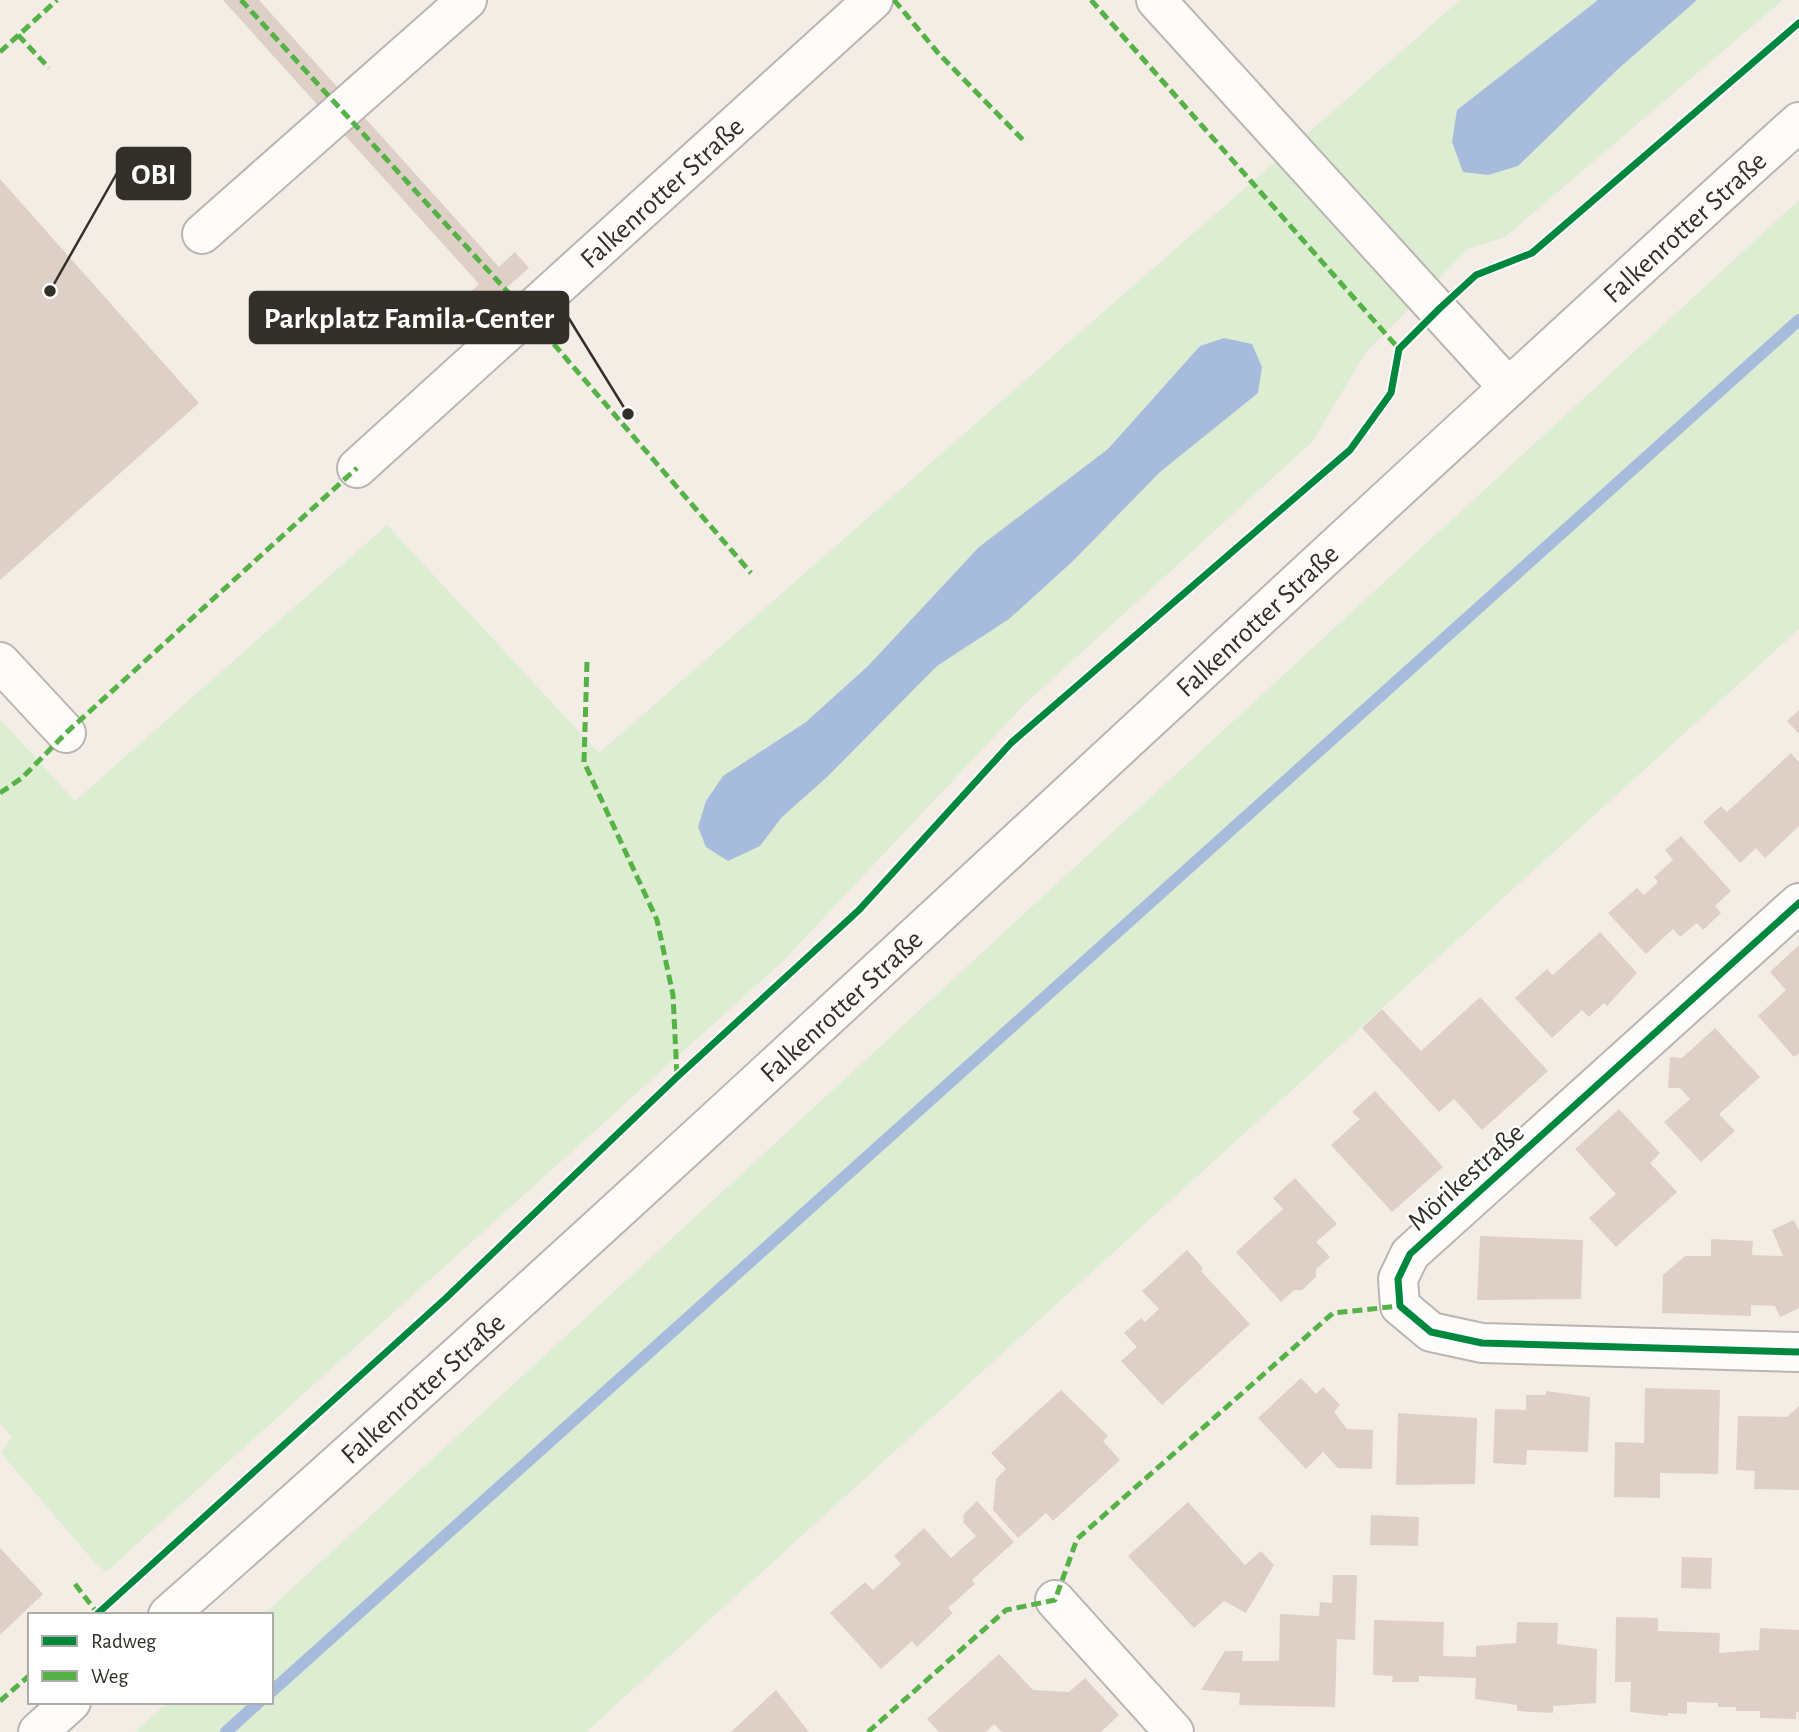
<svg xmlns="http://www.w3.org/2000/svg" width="1799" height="1732" font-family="'Alegreya Sans',sans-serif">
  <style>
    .green { fill: #dcedd1 }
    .water { fill: #a7bcdd }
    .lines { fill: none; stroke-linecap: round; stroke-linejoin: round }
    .stream { stroke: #a7bcdd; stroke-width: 12 }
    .building { fill: #dfd0c7 }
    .minor-casing { stroke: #bab5b0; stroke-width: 42 }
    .major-casing { stroke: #bab5b0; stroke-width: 42 }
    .minor { stroke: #fdfcfb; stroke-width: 38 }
    .major { stroke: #fdfcfb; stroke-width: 38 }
    .quiet { stroke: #56b246; stroke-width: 5; stroke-dasharray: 10 5; stroke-linecap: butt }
    .cycleway-casing { stroke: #fff; stroke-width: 11 }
    .cycleway { stroke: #00873e; stroke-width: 7 }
    .labels { text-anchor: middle; stroke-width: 5; stroke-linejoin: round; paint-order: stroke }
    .street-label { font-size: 28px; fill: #332f29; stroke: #fff }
    .leader { fill: none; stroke: #332f29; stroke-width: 2.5 }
    .callout-dot { fill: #332f29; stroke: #fff; stroke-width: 2.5 }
    .callout { fill: #332f29; stroke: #332f29; stroke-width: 2.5 }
    .callout-label { font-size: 30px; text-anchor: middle; font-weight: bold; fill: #fff }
  </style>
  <rect width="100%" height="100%" fill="#f3ede6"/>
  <path class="green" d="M 1460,0 L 1783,0 L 1505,237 L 1468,249 L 1366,352 L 1312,442 L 1025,704 L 782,962 L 106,1572 L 95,1563 L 1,1453 L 12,1437 L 0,1423 L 0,719 L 75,801 L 387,525 L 599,753 Z
    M 1799,200 L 1799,629 L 586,1732 L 135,1732 L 168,1702 L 271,1702 L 271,1615 L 263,1615 Z"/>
  <path class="water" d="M 1598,0 L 1697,0 L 1618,69 L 1518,166 L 1488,175 L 1463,172 L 1452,142 L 1457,110 Z
    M 1224,338 L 1252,344 L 1262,367 L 1258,393 L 1160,472 L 1073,561 L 1009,619 L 937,666 L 827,777 L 782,817 L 760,846 L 728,861 L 706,847 L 698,827 L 706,801 L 723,776 L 806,722 L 868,666 L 979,547 L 1108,449 L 1200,346 Z"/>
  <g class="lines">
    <path class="stream" d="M 271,1692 L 1799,320
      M 226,1732 L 259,1702"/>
  </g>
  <path class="building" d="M 223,0 L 259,0 L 499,267 L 515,252 L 529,268 L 478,313 L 464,298 L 479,284 Z
    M 0,179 L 199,403 L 0,580 Z
    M 1799,710 L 1799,734 L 1787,721 Z
    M 1791,753 L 1799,762 L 1799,826 L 1765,858 L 1756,848 L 1740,863 L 1703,822 L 1721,806 L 1727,812 Z
    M 1681,836 L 1731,891 L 1715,906 L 1721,913 L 1703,930 L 1697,923 L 1680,937 L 1673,929 L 1646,954 L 1608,913 L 1637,888 L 1644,895 L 1658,882 L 1654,877 L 1673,860 L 1665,850 Z
    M 1600,932 L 1637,973 L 1607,1006 L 1604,1003 L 1589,1017 L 1582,1010 L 1552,1038 L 1515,998 L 1547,969 L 1553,975 Z
    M 1799,945 L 1799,1053 L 1794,1057 L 1758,1016 L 1786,990 L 1770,972 Z
    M 1480,997 L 1548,1071 L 1482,1130 L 1454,1099 L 1439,1112 L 1362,1028 L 1382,1009 L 1421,1051 Z
    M 1715,1028 L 1760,1077 L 1719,1114 L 1735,1131 L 1701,1162 L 1664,1122 L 1690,1099 L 1680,1088 L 1668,1088 L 1670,1057 L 1682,1058 Z
    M 1375,1091 L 1443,1167 L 1392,1212 L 1331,1145 L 1360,1119 L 1352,1112 Z
    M 1619,1109 L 1660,1153 L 1650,1163 L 1677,1192 L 1616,1247 L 1589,1218 L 1616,1194 L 1575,1149 Z
    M 1295,1178 L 1337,1224 L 1316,1242 L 1330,1257 L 1316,1269 L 1316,1277 L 1302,1290 L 1294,1290 L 1281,1302 L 1236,1252 L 1283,1209 L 1273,1198 Z
    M 1794,1220 L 1799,1231 L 1799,1308 L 1780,1317 L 1775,1306 L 1751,1305 L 1751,1316 L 1662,1313 L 1663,1275 L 1685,1256 L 1711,1256 L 1711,1239 L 1753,1241 L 1752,1255 L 1783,1256 L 1772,1230 Z
    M 1480,1236 L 1583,1240 L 1581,1299 L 1477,1300 Z
    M 1187,1250 L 1203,1268 L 1201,1271 L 1250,1324 L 1162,1405 L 1121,1361 L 1137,1347 L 1124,1333 L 1141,1318 L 1145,1322 L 1159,1309 L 1142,1291 Z
    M 1301,1378 L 1316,1394 L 1323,1387 L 1340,1405 L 1334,1412 L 1347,1429 L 1373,1430 L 1372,1469 L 1338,1468 L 1323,1452 L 1306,1469 L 1258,1418 Z
    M 1645,1388 L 1720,1390 L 1718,1474 L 1660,1473 L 1660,1498 L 1614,1497 L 1615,1442 L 1644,1443 Z
    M 1061,1390 L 1108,1436 L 1103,1441 L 1120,1460 L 1053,1521 L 1046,1513 L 1018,1538 L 993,1510 L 996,1479 L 1006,1469 L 991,1453 Z
    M 1546,1391 L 1590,1397 L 1588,1452 L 1527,1450 L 1526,1465 L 1493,1463 L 1495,1409 L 1526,1410 L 1526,1395 L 1546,1395 Z
    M 1799,1406 L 1799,1490 L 1754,1489 L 1755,1471 L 1736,1470 L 1738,1416 L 1787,1417 Z
    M 1398,1413 L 1477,1418 L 1475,1484 L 1396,1485 Z
    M 977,1501 L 1014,1542 L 972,1580 L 975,1584 L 948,1608 L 953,1613 L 917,1647 L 912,1641 L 881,1669 L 830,1613 L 865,1582 L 873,1590 L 901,1564 L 894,1556 L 924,1528 L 951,1558 L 976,1536 L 963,1522 L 964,1514 Z
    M 1188,1502 L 1245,1565 L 1261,1551 L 1274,1565 L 1246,1613 L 1224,1601 L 1194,1628 L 1128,1556 Z
    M 1371,1515 L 1419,1517 L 1418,1546 L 1370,1545 Z
    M 0,1548 L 43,1594 L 0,1635 Z
    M 1682,1557 L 1712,1558 L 1711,1589 L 1681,1588 Z
    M 1333,1575 L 1357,1575 L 1355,1640 L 1337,1639 L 1335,1707 L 1239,1705 L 1240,1693 L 1201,1690 L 1225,1651 L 1243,1651 L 1242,1661 L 1279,1661 L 1280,1614 L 1319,1616 L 1320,1602 L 1332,1603 Z
    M 1616,1617 L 1658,1618 L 1658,1631 L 1720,1633 L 1719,1653 L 1759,1650 L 1760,1628 L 1799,1630 L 1799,1712 L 1796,1712 L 1796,1719 L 1760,1718 L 1760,1711 L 1736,1711 L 1736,1707 L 1718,1707 L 1718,1703 L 1687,1702 L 1687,1714 L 1668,1713 L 1668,1716 L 1630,1712 L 1631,1682 L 1615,1682 Z
    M 1374,1620 L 1444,1622 L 1443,1656 L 1476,1657 L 1476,1646 L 1516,1643 L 1517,1622 L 1558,1623 L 1557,1644 L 1597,1649 L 1596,1703 L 1553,1706 L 1553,1713 L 1517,1711 L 1517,1705 L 1475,1699 L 1476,1678 L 1419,1676 L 1419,1682 L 1392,1682 L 1393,1676 L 1373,1675 Z
    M 999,1654 L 1033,1690 L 1069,1692 L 1085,1678 L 1119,1715 L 1101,1732 L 1002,1732 L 994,1724 L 986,1732 L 939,1732 L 927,1719 Z
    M 776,1690 L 809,1732 L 731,1732 Z"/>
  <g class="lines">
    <defs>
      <g id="minor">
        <path d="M 1156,0 L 1507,386"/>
        <path d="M 202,234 L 467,0"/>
        <path id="s1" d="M 357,468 L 873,0"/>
        <path d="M 0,662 L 66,733"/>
        <path d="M 1799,903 L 1410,1254 L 1398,1279 L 1400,1306 L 1431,1332 L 1482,1343 L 1799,1352"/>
        <path d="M 1055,1600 L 1174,1732"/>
      </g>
      <g id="major">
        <path id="s2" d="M 168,1615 C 721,1127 1253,616 1799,122"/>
        <path d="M 38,1732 L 71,1702"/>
      </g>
    </defs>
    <use href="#minor" class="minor-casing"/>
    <use href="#major" class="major-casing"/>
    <use href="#minor" class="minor"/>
    <use href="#major" class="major"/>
    <path class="quiet" d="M 241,0 L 527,313 L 751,573
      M 894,0 L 939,54 L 1026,143
      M 1091,0 L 1399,349
      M 18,35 L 49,68
      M 0,52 L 57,0
      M 587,662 L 584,762 L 657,920 L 673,995 L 677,1077
      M 0,793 L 22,778 L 66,733 L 357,468
      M 75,1584 L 98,1614
      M 0,1701 L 30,1675
      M 868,1732 L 1006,1610 L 1055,1600 L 1077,1539 L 1333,1313 L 1400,1306"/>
    <defs>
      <path id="cycleway" d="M 1799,903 L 1410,1254 L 1398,1279 L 1400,1306 L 1431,1332 L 1482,1343 L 1799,1352
        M 96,1615 L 446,1298 L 677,1077 L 859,910 L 1011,743 L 1350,450 L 1391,393 L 1399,349 L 1439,309 L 1476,275 L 1532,253 L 1799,23"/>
    </defs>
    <use href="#cycleway" class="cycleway-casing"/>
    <use href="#cycleway" class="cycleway"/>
  </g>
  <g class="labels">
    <g class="street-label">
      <text dy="10" stroke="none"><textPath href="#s1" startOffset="411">Falkenrotter Straße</textPath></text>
      <text dy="10" stroke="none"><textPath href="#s2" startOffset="2056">Falkenrotter Straße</textPath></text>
      <text dy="10" stroke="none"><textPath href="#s2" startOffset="1475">Falkenrotter Straße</textPath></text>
      <text dy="10" stroke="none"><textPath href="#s2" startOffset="908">Falkenrotter Straße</textPath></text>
      <text transform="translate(1465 1176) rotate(-42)" y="10">Mörikestraße</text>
      <text dy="10" stroke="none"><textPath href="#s2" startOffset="341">Falkenrotter Straße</textPath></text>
    </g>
  </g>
  <path class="leader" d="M50 291L117 173M628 414L568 317"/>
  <g class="callout-dot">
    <circle cx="50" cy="291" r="7"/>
    <circle cx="628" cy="414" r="7"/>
  </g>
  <g class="callout">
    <rect x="117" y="148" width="73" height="51" rx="7"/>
    <rect x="250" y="292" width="318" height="51" rx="7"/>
  </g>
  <g class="callout-label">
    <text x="154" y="184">OBI</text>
    <text x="409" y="328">Parkplatz Famila-Center</text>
  </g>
  <rect x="28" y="1613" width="245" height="91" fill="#ffffff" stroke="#adaca9" stroke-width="2"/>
  <rect x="42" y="1636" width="35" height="10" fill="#00873e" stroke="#adaca9" stroke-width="2"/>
  <text x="91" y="1648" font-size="21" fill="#332f29">Radweg</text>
  <rect x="42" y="1671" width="35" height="10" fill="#56b246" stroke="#adaca9" stroke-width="2"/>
  <text x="91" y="1683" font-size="21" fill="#332f29">Weg</text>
</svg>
